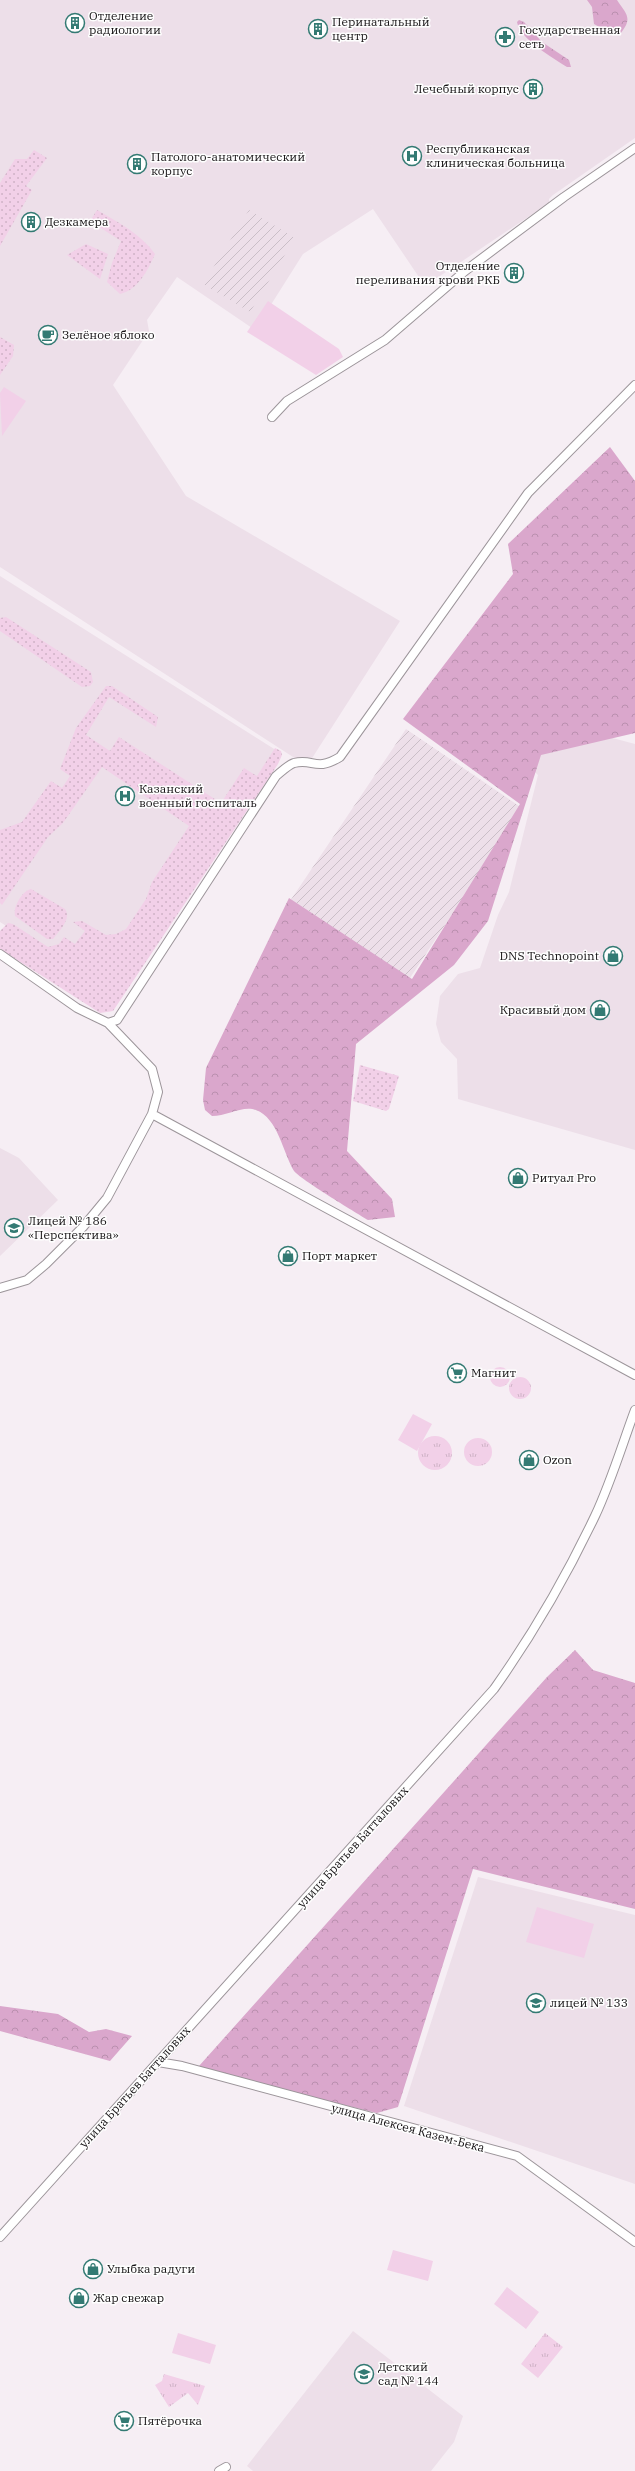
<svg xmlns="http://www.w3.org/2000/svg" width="635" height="2471" font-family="'IBM Plex Serif',serif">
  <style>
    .built { fill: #eddfe9 }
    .industrial { fill: url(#industrial-furrows) }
    .grass { fill: url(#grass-dots) }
    .forest { fill: url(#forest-crowns) }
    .park { fill: url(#park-tufts) }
    .garden { fill: #f2d0e8 }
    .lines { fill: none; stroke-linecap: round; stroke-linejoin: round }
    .minor-casing { stroke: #9c959a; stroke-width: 10 }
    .minor { stroke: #fff; stroke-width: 8 }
    .labels { text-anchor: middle; stroke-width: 3; stroke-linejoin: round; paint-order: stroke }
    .poi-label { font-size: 12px; fill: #141113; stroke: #fefefe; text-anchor: start }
    .street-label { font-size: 12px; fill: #141113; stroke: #fefefe }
  </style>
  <defs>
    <pattern id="industrial-furrows" width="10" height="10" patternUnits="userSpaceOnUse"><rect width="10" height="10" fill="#eddfe9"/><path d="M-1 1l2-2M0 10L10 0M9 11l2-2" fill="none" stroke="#cabec7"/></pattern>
    <pattern id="grass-dots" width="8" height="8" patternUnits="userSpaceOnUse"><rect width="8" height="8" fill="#f2d0e8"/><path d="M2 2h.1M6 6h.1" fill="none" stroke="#cfb2c6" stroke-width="1.8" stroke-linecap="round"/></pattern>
    <pattern id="forest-crowns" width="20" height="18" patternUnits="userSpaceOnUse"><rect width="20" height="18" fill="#daa7cc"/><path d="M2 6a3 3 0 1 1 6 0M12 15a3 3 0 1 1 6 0" fill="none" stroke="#ba8fae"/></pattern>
    <pattern id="park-tufts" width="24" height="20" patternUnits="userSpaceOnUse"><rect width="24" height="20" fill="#f2d0e8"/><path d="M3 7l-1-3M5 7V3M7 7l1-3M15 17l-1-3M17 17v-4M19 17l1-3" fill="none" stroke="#cfb2c6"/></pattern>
  </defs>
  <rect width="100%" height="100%" fill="#f6eef4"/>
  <path class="built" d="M 0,0 L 635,0 L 635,138 L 553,195 L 549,199 L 549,203 L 425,286 L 373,209 L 303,254 L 255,330 L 177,277 L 147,320 L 149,331 L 113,385 L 186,496 L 400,621 L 307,766 L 0,567 Z
    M 0,576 L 279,752 L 100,987 L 0,922 Z
    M 545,720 L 635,744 L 635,1150 L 458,1099 L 457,1059 L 441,1042 L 436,1024 L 440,996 L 458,974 L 480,968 L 498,915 L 509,892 L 538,775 L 529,766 Z
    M 0,1148 L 19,1158 L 58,1200 L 0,1256 Z
    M 478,1877 L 635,1915 L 635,2184 L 404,2106 Z
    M 353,2331 L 463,2416 L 454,2442 L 431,2471 L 253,2471 L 247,2466 Z"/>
  <path class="industrial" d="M 249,210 L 295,238 L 250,312 L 203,284 Z
    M 406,729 L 522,808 L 408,981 L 290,901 Z"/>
  <path class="grass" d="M 34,150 L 47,158 L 26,186 L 32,190 L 0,246 L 0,183 L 15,159 L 27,159 Z
    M 97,210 C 118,222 141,234 155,254 C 148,270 138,290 120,294 L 107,282 L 112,263 L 121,241 L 90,221 Z
    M 86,244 L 108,254 L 100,279 L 67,255 Z
    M 0,337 L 14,345 L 13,356 L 0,375 Z
    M 6,617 L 91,672 L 93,682 L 90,686 L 82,687 L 0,631 L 0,618 Z
    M 106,686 L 112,686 L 158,717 L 156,727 L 109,697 L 86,735 L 110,751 L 119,737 L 221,803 L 244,768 L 257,776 L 275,748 L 281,751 L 282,755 L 278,764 L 113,1011 L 100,1013 L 0,949 L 0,931 L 8,923 L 13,924 L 48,947 L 59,944 L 64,937 L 75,944 L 85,931 L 73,922 L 82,921 L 106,935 L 116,934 L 126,929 L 146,899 L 152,882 L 189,826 L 102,767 L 63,823 L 48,837 L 2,905 L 0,903 L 0,830 L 22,822 L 51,781 L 62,788 L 70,776 L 60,769 L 76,728 Z
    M 31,889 L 65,909 C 72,919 59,931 53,939 L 47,939 L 15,916 C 13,907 22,891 31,889 Z
    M 360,1065 L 399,1076 L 389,1109 L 386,1111 L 353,1101 Z"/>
  <path class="forest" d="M 587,0 L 617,0 C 627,15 633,18 620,34 L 612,34 L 594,24 L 592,7 Z
    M 519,20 L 524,22 L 542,42 L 569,60 L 571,67 L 567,67 C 553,58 520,39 517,22 Z
    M 610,447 L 635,481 L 635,733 L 541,755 L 488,921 L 454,965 L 356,1044 L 347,1151 L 392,1199 L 395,1217 L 368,1220 C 355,1212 300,1179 294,1171 C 283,1153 278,1118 256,1110 C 243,1105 227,1116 212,1116 L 205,1110 L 203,1100 L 206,1068 L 289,898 L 412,979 L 520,804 L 403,719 L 513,574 L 508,544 Z
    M 575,1650 L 593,1670 L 635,1683 L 635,1909 L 473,1869 L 398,2107 L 377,2113 L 229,2077 L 199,2066 L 547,1677 Z
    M 0,2006 L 58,2014 L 89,2032 L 106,2029 L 132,2036 L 110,2061 L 0,2031 Z"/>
  <path class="park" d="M490 1377a10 10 0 1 1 20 0a10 10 0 1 1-20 0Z
    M509 1388a11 11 0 1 1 22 0a11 11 0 1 1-22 0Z
    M418 1453a17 17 0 1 1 34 0a17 17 0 1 1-34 0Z
    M464 1452a14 14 0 1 1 28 0a14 14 0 1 1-28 0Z
    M 545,2333 L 563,2347 L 538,2378 L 521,2364 Z
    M 164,2374 L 205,2386 L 198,2405 L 188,2393 L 169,2407 L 155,2385 L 162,2381 Z"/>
  <path class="garden" d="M 268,301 L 339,349 L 343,357 L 316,375 L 247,332 Z
    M 4,387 L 26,401 L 2,436 L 0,393 Z
    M 413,1414 L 432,1424 L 417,1451 L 398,1440 Z
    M 537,1907 L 594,1924 L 584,1958 L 526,1942 Z
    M 393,2250 L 433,2261 L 428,2281 L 387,2270 Z
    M 507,2287 L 539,2312 L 526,2329 L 494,2304 Z
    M 178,2333 L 216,2345 L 210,2364 L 172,2353 Z"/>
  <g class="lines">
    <defs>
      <path id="minor" d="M 272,417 L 287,401 L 385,340 L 465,271 L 564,197 L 635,148
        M 0,954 L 77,1008 L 108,1023 L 152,1069 L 158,1092 L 152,1114 L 107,1198 L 83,1227 L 46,1264 L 27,1280 L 0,1288
        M 108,1023 L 117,1020 L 276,776 C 281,772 288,765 294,763 C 314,758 315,772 340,757 L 528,493 L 635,385
        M 152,1114 L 635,1375
        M 158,2062 L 182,2066 L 517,2156 L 635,2242
        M 0,2237 L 494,1689 C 533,1634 566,1577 595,1516 C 611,1482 622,1445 635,1410
        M 219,2471 L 226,2467"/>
    </defs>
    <use href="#minor" class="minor-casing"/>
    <use href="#minor" class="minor"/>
  </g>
  <defs>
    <symbol id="building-ring" viewBox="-11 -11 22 22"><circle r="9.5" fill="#fefefe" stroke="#337a73" stroke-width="1.5"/><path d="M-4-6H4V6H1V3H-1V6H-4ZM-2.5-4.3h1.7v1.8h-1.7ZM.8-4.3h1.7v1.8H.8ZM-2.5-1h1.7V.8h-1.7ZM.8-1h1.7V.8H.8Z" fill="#337a73"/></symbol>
    <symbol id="pharmacy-ring" viewBox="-11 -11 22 22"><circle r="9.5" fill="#fefefe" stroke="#337a73" stroke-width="1.5"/><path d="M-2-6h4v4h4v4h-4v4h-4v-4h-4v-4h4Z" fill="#337a73"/></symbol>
    <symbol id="hospital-ring" viewBox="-11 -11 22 22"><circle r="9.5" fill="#fefefe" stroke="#337a73" stroke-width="1.5"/><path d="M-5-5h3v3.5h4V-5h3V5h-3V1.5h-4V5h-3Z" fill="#337a73"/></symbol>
    <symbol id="cafe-ring" viewBox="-11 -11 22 22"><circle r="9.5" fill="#fefefe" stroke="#337a73" stroke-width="1.5"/><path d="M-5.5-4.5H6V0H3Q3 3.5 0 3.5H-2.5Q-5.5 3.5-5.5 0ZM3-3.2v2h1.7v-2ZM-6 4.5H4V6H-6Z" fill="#337a73"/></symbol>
    <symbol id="shop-ring" viewBox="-11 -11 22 22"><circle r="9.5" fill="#fefefe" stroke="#337a73" stroke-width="1.5"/><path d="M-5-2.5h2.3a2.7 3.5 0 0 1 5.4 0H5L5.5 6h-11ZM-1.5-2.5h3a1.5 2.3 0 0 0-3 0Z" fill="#337a73"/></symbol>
    <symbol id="school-ring" viewBox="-11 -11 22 22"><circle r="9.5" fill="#fefefe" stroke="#337a73" stroke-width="1.5"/><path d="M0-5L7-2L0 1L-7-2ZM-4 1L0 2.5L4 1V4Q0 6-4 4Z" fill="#337a73"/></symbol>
    <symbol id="supermarket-ring" viewBox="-11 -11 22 22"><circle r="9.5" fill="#fefefe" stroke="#337a73" stroke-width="1.5"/><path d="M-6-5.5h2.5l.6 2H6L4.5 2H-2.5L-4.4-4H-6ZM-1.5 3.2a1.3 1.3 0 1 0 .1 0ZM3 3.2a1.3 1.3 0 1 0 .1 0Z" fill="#337a73"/></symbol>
  </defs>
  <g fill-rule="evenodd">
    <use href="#building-ring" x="64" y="12" width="22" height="22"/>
    <use href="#building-ring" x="307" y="18" width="22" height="22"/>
    <use href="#pharmacy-ring" x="494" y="26" width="22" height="22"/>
    <use href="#building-ring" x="522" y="78" width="22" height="22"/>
    <use href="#hospital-ring" x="401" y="145" width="22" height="22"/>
    <use href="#building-ring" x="126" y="153" width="22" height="22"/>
    <use href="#building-ring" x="20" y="211" width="22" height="22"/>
    <use href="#building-ring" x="503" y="262" width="22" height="22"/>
    <use href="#cafe-ring" x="37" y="324" width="22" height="22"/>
    <use href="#hospital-ring" x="114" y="785" width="22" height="22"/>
    <use href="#shop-ring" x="602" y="945" width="22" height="22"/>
    <use href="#shop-ring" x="589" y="999" width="22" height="22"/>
    <use href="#shop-ring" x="507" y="1167" width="22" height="22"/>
    <use href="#school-ring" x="3" y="1217" width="22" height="22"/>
    <use href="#shop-ring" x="277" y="1245" width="22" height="22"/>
    <use href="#supermarket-ring" x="446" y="1362" width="22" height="22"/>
    <use href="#shop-ring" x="518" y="1449" width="22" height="22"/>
    <use href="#school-ring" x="525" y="1992" width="22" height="22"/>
    <use href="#shop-ring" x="82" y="2258" width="22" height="22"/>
    <use href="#shop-ring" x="68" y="2287" width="22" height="22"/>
    <use href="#school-ring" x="353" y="2363" width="22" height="22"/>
    <use href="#supermarket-ring" x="113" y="2410" width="22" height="22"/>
  </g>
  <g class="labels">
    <g class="poi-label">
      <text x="89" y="20">Отделение<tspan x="89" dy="14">радиологии</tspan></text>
      <text x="332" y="26">Перинатальный<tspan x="332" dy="14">центр</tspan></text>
      <text x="519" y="34">Государственная<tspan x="519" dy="14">сеть</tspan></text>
      <text x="519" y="93" text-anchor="end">Лечебный корпус</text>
      <text x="426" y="153">Республиканская<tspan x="426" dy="14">клиническая больница</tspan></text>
      <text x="151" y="161">Патолого-анатомический<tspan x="151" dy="14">корпус</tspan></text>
      <text x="45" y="226">Дезкамера</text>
      <text x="500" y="270" text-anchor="end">Отделение<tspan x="500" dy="14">переливания крови РКБ</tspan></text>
      <text x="62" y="339">Зелёное яблоко</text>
      <text x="139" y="793">Казанский<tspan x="139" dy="14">военный госпиталь</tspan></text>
      <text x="599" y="960" text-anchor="end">DNS Technopoint</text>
      <text x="586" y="1014" text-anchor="end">Красивый дом</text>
      <text x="532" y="1182">Ритуал Pro</text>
      <text x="28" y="1225">Лицей № 186<tspan x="28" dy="14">«Перспектива»</tspan></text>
      <text x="302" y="1260">Порт маркет</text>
      <text x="471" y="1377">Магнит</text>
      <text x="543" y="1464">Ozon</text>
      <text x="550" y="2007">лицей № 133</text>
      <text x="107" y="2273">Улыбка радуги</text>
      <text x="93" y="2302">Жар свежар</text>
      <text x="378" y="2371">Детский<tspan x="378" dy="14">сад № 144</tspan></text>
      <text x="138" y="2425">Пятёрочка</text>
    </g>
    <g class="street-label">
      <text transform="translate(353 1847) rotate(-48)" y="4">улица Братьев Батталовых</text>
      <text transform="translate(135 2087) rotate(-48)" y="4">улица Братьев Батталовых</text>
      <text transform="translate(408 2128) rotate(15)" y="4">улица Алексея Казем-Бека</text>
    </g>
  </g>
</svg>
